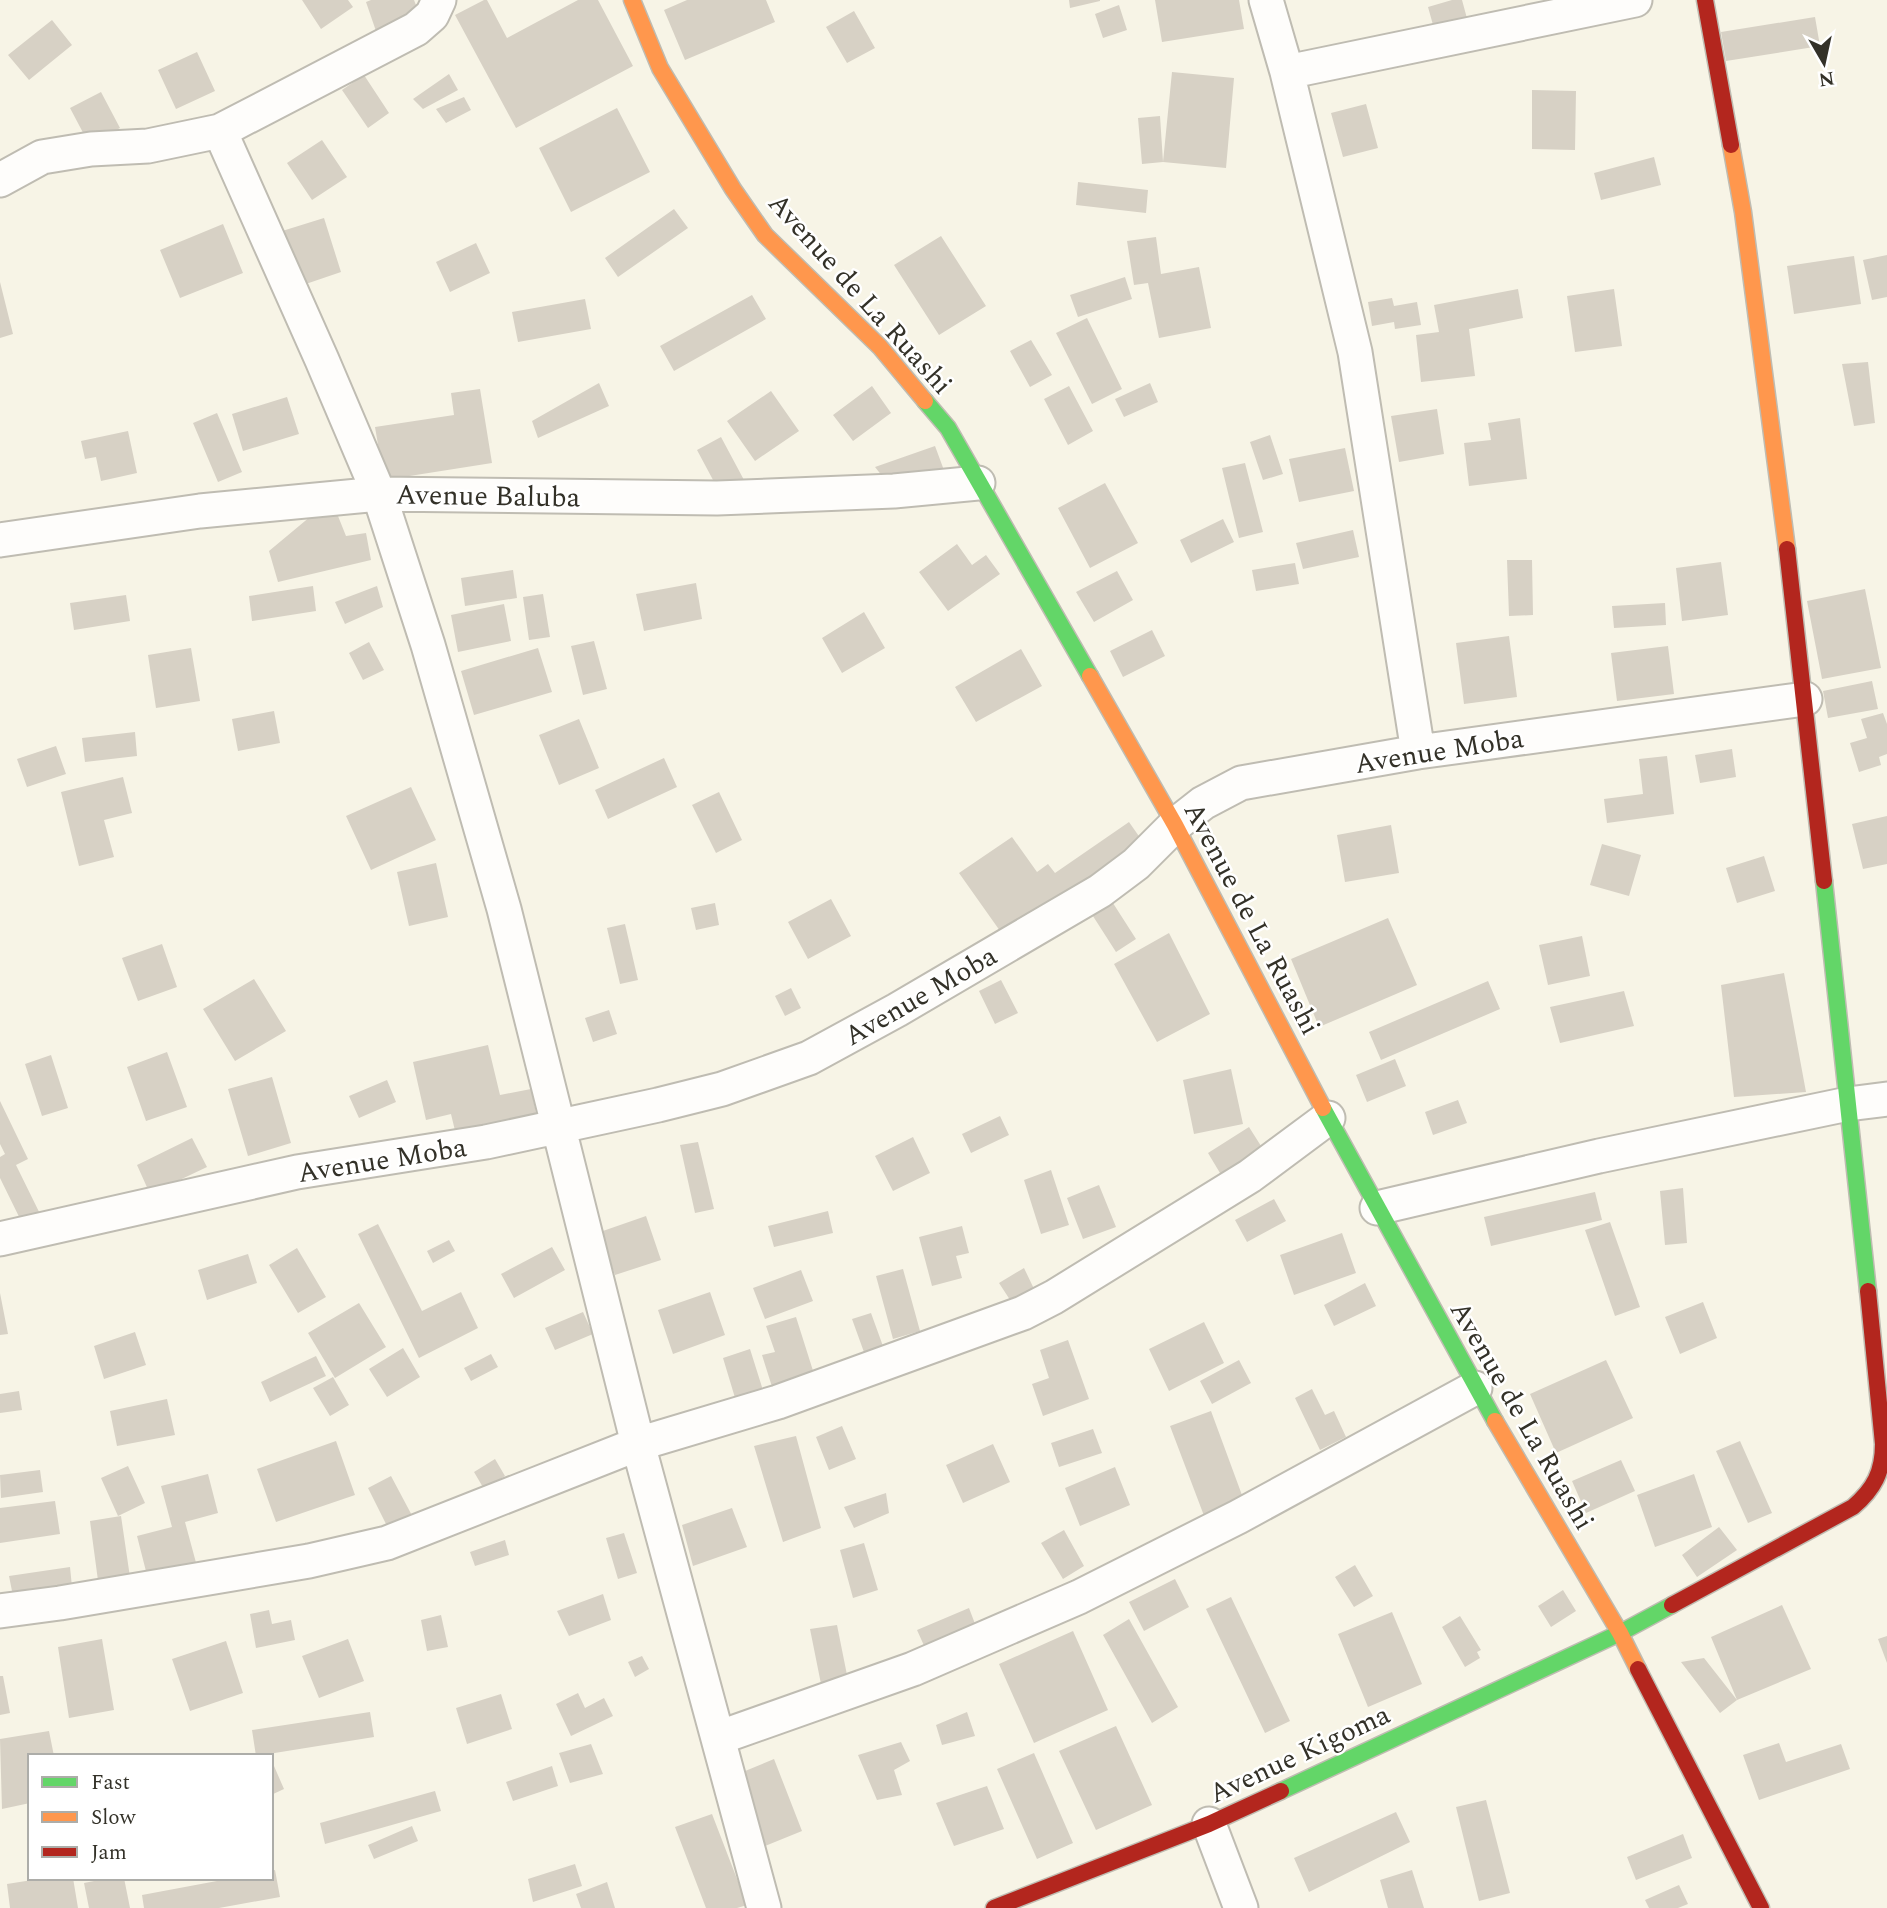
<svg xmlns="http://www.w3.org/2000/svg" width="1887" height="1908" font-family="Spectral,serif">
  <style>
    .building { fill: #d7d1c5 }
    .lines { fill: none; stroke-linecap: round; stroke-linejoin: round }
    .street-casing { stroke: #bfbcb2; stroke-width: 37 }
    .fast-casing { stroke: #bfbcb2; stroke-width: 19 }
    .slow-casing { stroke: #bfbcb2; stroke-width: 19 }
    .jam-casing { stroke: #bfbcb2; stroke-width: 19 }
    .street { stroke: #fefdfb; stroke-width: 33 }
    .fast { stroke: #63d668; stroke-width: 16 }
    .slow { stroke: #ff974d; stroke-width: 16 }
    .jam { stroke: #b3261e; stroke-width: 16 }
    .labels { text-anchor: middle; stroke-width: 5; stroke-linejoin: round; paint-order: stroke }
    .street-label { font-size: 28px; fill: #333128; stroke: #fff }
  </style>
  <rect width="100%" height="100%" fill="#f7f4e6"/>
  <path class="building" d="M 302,0 L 348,0 L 353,7 L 321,29 Z
    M 371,0 L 414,0 L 421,18 L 377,34 L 366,2 Z
    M 484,0 L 487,0 L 507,38 L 578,0 L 598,0 L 633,66 L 516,128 L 455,15 Z
    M 687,0 L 766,0 L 775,22 L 685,60 L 664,10 Z
    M 1069,0 L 1100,0 L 1100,1 L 1070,8 Z
    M 1155,0 L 1239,0 L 1244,29 L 1162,42 Z
    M 1452,0 L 1462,0 L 1468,22 L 1435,32 L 1428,7 Z
    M 1119,5 L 1127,30 L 1103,38 L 1095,14 Z
    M 854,11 L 875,48 L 847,63 L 826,27 Z
    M 1815,17 L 1820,46 L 1726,61 L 1721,32 Z
    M 52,20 L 72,45 L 29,80 L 8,55 Z
    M 197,52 L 215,91 L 176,109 L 158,70 Z
    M 1172,72 L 1234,78 L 1226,168 L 1163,162 Z
    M 449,74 L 458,90 L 423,109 L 413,99 Z
    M 364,75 L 389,113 L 368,128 L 342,90 Z
    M 1532,90 L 1576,91 L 1575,150 L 1532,149 Z
    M 101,92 L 120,128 L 89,144 L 70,108 Z
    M 464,97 L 471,110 L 446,123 L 436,109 Z
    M 1366,104 L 1378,148 L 1343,157 L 1331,113 Z
    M 617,108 L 650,172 L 571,212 L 539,148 Z
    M 1160,116 L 1163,162 L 1142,164 L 1138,118 Z
    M 322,140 L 347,177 L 312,200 L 287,163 Z
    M 1654,157 L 1661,185 L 1601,200 L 1594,173 Z
    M 1078,182 L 1148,190 L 1146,213 L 1076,205 Z
    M 674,209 L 688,228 L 618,277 L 605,258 Z
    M 324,218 L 341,272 L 297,287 L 279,232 Z
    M 223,224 L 243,273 L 180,298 L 160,250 Z
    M 941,236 L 986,306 L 939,335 L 894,265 Z
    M 1156,237 L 1161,274 L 1199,267 L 1211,328 L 1159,338 L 1148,283 L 1134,285 L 1127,241 Z
    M 476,243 L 490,273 L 450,292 L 436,262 Z
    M 1887,255 L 1887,297 L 1872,300 L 1863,260 Z
    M 1854,256 L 1861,304 L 1794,314 L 1787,266 Z
    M 1125,277 L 1132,299 L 1078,317 L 1070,295 Z
    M 0,282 L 13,334 L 0,338 Z
    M 1518,289 L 1523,318 L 1469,329 L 1475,376 L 1421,382 L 1416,335 L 1439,332 L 1434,305 Z
    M 1614,289 L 1622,346 L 1575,352 L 1567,296 Z
    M 752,295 L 766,319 L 674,371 L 660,346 Z
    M 1392,298 L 1394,306 L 1417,302 L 1421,325 L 1395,329 L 1394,322 L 1372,326 L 1368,302 Z
    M 585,299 L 591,329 L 518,342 L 512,312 Z
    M 1087,318 L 1122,389 L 1092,404 L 1056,333 Z
    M 1031,340 L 1052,375 L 1030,387 L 1010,351 Z
    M 1868,362 L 1875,423 L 1854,426 L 1842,364 Z
    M 599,383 L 609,406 L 538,438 L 532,421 Z
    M 1150,383 L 1158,402 L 1124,417 L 1115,399 Z
    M 872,386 L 891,413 L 853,441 L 833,415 Z
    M 1069,386 L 1093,431 L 1068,445 L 1044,399 Z
    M 480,389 L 492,463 L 384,480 L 375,427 L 454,415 L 451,393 Z
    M 771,391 L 799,431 L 755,461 L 727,421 Z
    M 287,397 L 299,434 L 243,451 L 232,414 Z
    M 1437,409 L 1444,454 L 1399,462 L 1391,416 Z
    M 217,413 L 242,472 L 218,482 L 193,423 Z
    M 1520,418 L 1527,479 L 1469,486 L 1464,443 L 1491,440 L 1488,423 Z
    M 128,431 L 137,473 L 101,481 L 96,457 L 85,459 L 81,441 Z
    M 1270,435 L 1283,474 L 1263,480 L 1250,442 Z
    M 721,437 L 744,480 L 720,493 L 697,450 Z
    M 935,446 L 945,473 L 894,491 L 875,467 Z
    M 1345,448 L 1354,491 L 1299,502 L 1289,459 Z
    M 1245,463 L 1263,532 L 1239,538 L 1222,468 Z
    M 1105,483 L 1138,543 L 1090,568 L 1058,508 Z
    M 311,516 L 338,516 L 346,536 L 366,533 L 371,560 L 278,582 L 269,551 Z
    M 1223,519 L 1234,542 L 1191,563 L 1180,540 Z
    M 1353,530 L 1359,557 L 1303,569 L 1296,543 Z
    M 957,544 L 972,565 L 986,555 L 1000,574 L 948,611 L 919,572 Z
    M 1507,560 L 1532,560 L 1533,615 L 1509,616 Z
    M 1721,562 L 1728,615 L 1682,621 L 1676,568 Z
    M 1295,563 L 1299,584 L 1256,591 L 1252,570 Z
    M 513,570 L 517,598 L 465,606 L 461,578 Z
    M 1117,571 L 1133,600 L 1094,622 L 1076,592 Z
    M 696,583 L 702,619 L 644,631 L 636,594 Z
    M 313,586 L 316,611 L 252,621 L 249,596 Z
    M 377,586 L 383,607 L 345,624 L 335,602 Z
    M 1865,589 L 1881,668 L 1822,679 L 1807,601 Z
    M 543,594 L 550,637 L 529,640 L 523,597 Z
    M 126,595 L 130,621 L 74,630 L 70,603 Z
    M 1665,603 L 1666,625 L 1614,628 L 1612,606 Z
    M 504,604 L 511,641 L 458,652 L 451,615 Z
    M 864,612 L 885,648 L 842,673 L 822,638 Z
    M 1152,630 L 1165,656 L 1123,677 L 1110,651 Z
    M 1509,636 L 1517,697 L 1464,704 L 1456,643 Z
    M 594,641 L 607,689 L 583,695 L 571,646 Z
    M 369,642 L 384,670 L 363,680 L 349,653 Z
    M 1668,646 L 1674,694 L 1617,701 L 1611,653 Z
    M 191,648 L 200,701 L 156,708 L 148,655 Z
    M 538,648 L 552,692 L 474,715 L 461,671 Z
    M 1021,649 L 1042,686 L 976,722 L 955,687 Z
    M 1872,681 L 1878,709 L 1828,718 L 1823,691 Z
    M 274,711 L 280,743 L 238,751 L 232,719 Z
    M 1883,713 L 1887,724 L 1887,754 L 1879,757 L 1881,765 L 1859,772 L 1850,743 L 1867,738 L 1861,719 Z
    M 579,719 L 599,768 L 559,785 L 539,735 Z
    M 135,732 L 137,756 L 85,762 L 82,738 Z
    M 56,746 L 66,774 L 27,787 L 17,759 Z
    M 1732,749 L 1736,777 L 1700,783 L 1695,755 Z
    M 1667,756 L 1674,814 L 1607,823 L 1604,799 L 1643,794 L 1639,759 Z
    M 664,758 L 677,787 L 608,819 L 595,790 Z
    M 123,777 L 132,813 L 104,820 L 114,857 L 79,866 L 61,792 Z
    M 411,787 L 436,840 L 371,870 L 346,816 Z
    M 719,792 L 742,840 L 716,853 L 692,805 Z
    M 1887,816 L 1887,864 L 1863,869 L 1852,824 Z
    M 1129,822 L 1143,842 L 1005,938 L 959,873 L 1012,837 L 1037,872 L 1048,864 L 1055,873 Z
    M 1391,825 L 1399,873 L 1345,882 L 1337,835 Z
    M 1602,844 L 1641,855 L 1629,896 L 1590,885 Z
    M 1764,856 L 1775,891 L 1737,903 L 1726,868 Z
    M 436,863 L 448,917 L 409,926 L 397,872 Z
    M 831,899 L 851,936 L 808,959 L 788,922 Z
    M 1111,900 L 1136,939 L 1116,952 L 1091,913 Z
    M 715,903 L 719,925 L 696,930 L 691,908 Z
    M 1388,918 L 1417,985 L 1319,1027 L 1291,959 Z
    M 625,924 L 638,980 L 620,984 L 607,928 Z
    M 1169,933 L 1210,1014 L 1157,1042 L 1114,964 Z
    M 1582,936 L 1590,976 L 1548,985 L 1539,945 Z
    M 162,944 L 177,987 L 138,1001 L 122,958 Z
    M 1784,973 L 1806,1092 L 1734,1097 L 1721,985 Z
    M 254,979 L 286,1031 L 235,1061 L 203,1009 Z
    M 1001,980 L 1018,1013 L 995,1024 L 979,991 Z
    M 1488,981 L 1500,1009 L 1381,1060 L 1369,1032 Z
    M 791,988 L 801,1008 L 785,1016 L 775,996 Z
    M 1624,991 L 1634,1026 L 1560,1043 L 1550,1007 Z
    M 609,1010 L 617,1034 L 593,1042 L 585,1018 Z
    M 488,1045 L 500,1095 L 531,1089 L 538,1122 L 457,1139 L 451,1114 L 426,1120 L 413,1062 Z
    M 167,1052 L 187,1107 L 146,1121 L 127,1067 Z
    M 51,1055 L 68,1108 L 42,1116 L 25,1064 Z
    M 1395,1059 L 1406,1086 L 1367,1102 L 1356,1075 Z
    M 1231,1069 L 1243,1124 L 1194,1134 L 1183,1080 Z
    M 272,1077 L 291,1143 L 248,1156 L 228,1089 Z
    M 387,1080 L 396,1102 L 359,1118 L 349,1096 Z
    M 1458,1100 L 1467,1123 L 1433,1135 L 1425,1112 Z
    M 0,1101 L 28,1159 L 16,1165 L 45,1224 L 27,1233 L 0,1178 L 0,1157 L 5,1154 L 0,1144 Z
    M 1000,1116 L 1009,1135 L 971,1153 L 962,1134 Z
    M 1249,1127 L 1268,1157 L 1226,1183 L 1208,1153 Z
    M 913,1137 L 930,1173 L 893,1191 L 875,1156 Z
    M 192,1138 L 207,1167 L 150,1194 L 137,1165 Z
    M 698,1142 L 714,1209 L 695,1213 L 680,1145 Z
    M 1051,1170 L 1069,1225 L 1041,1234 L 1024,1180 Z
    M 1099,1185 L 1116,1227 L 1083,1239 L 1067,1198 Z
    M 1683,1188 L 1687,1243 L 1665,1245 L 1660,1191 Z
    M 1595,1192 L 1602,1220 L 1491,1246 L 1484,1217 Z
    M 1274,1199 L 1286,1221 L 1247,1242 L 1235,1220 Z
    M 828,1211 L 833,1233 L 774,1247 L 768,1226 Z
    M 646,1216 L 661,1260 L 615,1275 L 600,1232 Z
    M 1610,1222 L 1640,1307 L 1615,1316 L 1585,1230 Z
    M 378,1224 L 422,1311 L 461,1292 L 478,1328 L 419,1358 L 358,1234 Z
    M 962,1226 L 969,1253 L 956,1256 L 962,1278 L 932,1286 L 919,1237 Z
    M 1342,1233 L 1356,1273 L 1294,1295 L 1280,1255 Z
    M 449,1240 L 455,1251 L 433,1263 L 427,1251 Z
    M 552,1247 L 565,1270 L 514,1298 L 501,1274 Z
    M 297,1248 L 326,1297 L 298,1313 L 269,1265 Z
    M 248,1254 L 257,1283 L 207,1300 L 198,1270 Z
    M 1024,1268 L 1036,1293 L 1014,1306 L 999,1283 Z
    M 903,1269 L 920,1331 L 893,1339 L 876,1276 Z
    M 801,1270 L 813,1301 L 765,1319 L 753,1288 Z
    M 1365,1283 L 1376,1306 L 1334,1326 L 1324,1305 Z
    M 710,1292 L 725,1335 L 673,1354 L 658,1310 Z
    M 0,1293 L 8,1334 L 0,1335 Z
    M 1703,1302 L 1717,1338 L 1680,1354 L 1665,1317 Z
    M 359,1303 L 386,1347 L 335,1378 L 308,1333 Z
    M 583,1312 L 593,1334 L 555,1350 L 545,1328 Z
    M 871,1313 L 888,1360 L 869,1366 L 852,1319 Z
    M 796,1317 L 815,1377 L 773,1390 L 762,1355 L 775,1352 L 766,1326 Z
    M 1204,1322 L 1224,1363 L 1169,1391 L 1149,1349 Z
    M 135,1332 L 146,1365 L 104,1379 L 94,1346 Z
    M 1068,1340 L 1089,1399 L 1043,1416 L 1032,1384 L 1049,1378 L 1040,1350 Z
    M 403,1348 L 420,1377 L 387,1397 L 369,1369 Z
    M 750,1349 L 767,1403 L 739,1411 L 723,1358 Z
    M 491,1354 L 498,1367 L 471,1381 L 464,1368 Z
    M 316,1356 L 326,1376 L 270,1402 L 261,1382 Z
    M 1239,1360 L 1251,1383 L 1212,1404 L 1200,1381 Z
    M 1606,1360 L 1633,1418 L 1556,1453 L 1530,1394 Z
    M 333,1377 L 349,1405 L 330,1416 L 313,1388 Z
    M 1312,1389 L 1325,1415 L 1334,1411 L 1346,1437 L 1320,1450 L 1295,1398 Z
    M 19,1391 L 22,1410 L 0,1413 L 0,1394 Z
    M 167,1399 L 175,1435 L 117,1446 L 110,1411 Z
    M 1211,1411 L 1246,1506 L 1206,1521 L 1170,1426 Z
    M 842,1426 L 856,1459 L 829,1470 L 816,1437 Z
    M 1093,1429 L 1102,1453 L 1059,1467 L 1051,1443 Z
    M 796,1436 L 821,1528 L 783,1542 L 754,1446 Z
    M 336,1441 L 355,1495 L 276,1522 L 257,1469 Z
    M 1740,1441 L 1772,1513 L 1748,1523 L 1716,1451 Z
    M 993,1444 L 1010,1482 L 963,1503 L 946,1465 Z
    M 495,1459 L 505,1476 L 484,1489 L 474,1472 Z
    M 1621,1460 L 1635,1491 L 1586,1513 L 1572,1481 Z
    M 128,1466 L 145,1503 L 118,1516 L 101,1478 Z
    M 1115,1467 L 1130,1505 L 1080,1526 L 1065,1488 Z
    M 40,1470 L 43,1492 L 1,1498 L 0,1475 Z
    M 208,1474 L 218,1513 L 185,1522 L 198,1570 L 149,1583 L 137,1536 L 172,1527 L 161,1486 Z
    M 1694,1474 L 1712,1527 L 1655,1547 L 1637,1495 Z
    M 391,1476 L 416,1523 L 392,1536 L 368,1488 Z
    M 886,1493 L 889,1513 L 854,1528 L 844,1507 Z
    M 55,1501 L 60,1534 L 0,1543 L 0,1508 Z
    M 732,1508 L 747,1547 L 693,1566 L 682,1525 Z
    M 121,1516 L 131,1584 L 99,1588 L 90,1521 Z
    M 1719,1527 L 1737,1550 L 1697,1577 L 1682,1555 Z
    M 1064,1530 L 1084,1566 L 1063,1579 L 1041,1543 Z
    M 624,1533 L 637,1573 L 618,1579 L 606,1538 Z
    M 505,1540 L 509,1555 L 475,1566 L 470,1552 Z
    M 864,1543 L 878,1590 L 853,1598 L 840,1550 Z
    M 1355,1565 L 1373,1596 L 1354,1607 L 1335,1577 Z
    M 70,1567 L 72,1587 L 13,1596 L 9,1576 Z
    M 1175,1579 L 1189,1607 L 1144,1631 L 1129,1602 Z
    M 1563,1590 L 1576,1611 L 1551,1627 L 1538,1606 Z
    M 603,1594 L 611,1620 L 569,1636 L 557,1611 Z
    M 1231,1597 L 1290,1721 L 1265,1733 L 1206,1609 Z
    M 1782,1605 L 1811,1669 L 1737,1700 L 1711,1637 Z
    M 969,1608 L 977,1629 L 926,1650 L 917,1630 Z
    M 269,1610 L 272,1624 L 291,1620 L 295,1640 L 256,1648 L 250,1614 Z
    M 1392,1612 L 1422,1684 L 1368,1707 L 1338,1634 Z
    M 441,1615 L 448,1647 L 427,1651 L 421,1620 Z
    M 1460,1616 L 1481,1650 L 1477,1652 L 1480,1658 L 1465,1667 L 1442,1627 Z
    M 1129,1619 L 1178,1707 L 1152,1723 L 1103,1635 Z
    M 837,1625 L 848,1680 L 822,1689 L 810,1629 Z
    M 1073,1631 L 1108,1710 L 1034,1743 L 999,1664 Z
    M 1887,1636 L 1887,1663 L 1878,1639 Z
    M 102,1639 L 114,1710 L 69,1718 L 58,1647 Z
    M 348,1639 L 364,1681 L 319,1698 L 302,1656 Z
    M 226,1641 L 243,1693 L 190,1711 L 172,1659 Z
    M 642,1656 L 649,1669 L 635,1677 L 628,1662 Z
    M 1704,1658 L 1737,1700 L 1720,1713 L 1681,1662 Z
    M 0,1676 L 3,1676 L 10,1713 L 0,1715 Z
    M 578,1693 L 585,1708 L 604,1698 L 613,1716 L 571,1736 L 556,1704 Z
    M 501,1694 L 512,1729 L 467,1744 L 456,1708 Z
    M 370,1712 L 374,1737 L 256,1756 L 252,1730 Z
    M 967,1712 L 975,1736 L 942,1745 L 936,1725 Z
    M 1116,1726 L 1152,1805 L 1096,1830 L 1059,1751 Z
    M 49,1731 L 54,1756 L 30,1756 L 30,1803 L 2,1809 L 0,1739 Z
    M 901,1742 L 910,1761 L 894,1770 L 902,1795 L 877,1800 L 858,1755 Z
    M 1779,1743 L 1786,1762 L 1841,1744 L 1850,1769 L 1759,1800 L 1743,1755 Z
    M 591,1744 L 603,1774 L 570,1783 L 559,1753 Z
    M 1034,1753 L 1073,1843 L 1037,1859 L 997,1769 Z
    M 774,1759 L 802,1831 L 760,1848 L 733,1776 Z
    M 274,1766 L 284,1789 L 271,1795 L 271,1767 Z
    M 552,1766 L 558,1786 L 513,1801 L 506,1782 Z
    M 987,1786 L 1004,1829 L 954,1846 L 936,1803 Z
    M 435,1791 L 441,1811 L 325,1844 L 320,1823 Z
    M 1486,1800 L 1510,1893 L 1479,1901 L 1456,1807 Z
    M 1396,1812 L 1410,1842 L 1309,1892 L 1294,1858 Z
    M 712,1814 L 747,1905 L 737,1908 L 706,1908 L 675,1827 Z
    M 412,1826 L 418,1841 L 374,1859 L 368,1845 Z
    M 1683,1834 L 1692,1858 L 1636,1880 L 1627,1857 Z
    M 575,1864 L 582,1886 L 533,1902 L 528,1879 Z
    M 275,1870 L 280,1897 L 219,1908 L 144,1908 L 142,1895 L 233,1878 L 271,1878 L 271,1871 Z
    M 1412,1870 L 1424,1908 L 1388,1908 L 1380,1880 Z
    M 45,1878 L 73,1878 L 78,1908 L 10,1908 L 7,1884 Z
    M 109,1878 L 124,1878 L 130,1908 L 89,1908 L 84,1883 Z
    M 607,1882 L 615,1908 L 581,1908 L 576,1894 Z
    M 1679,1885 L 1688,1904 L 1678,1908 L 1649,1908 L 1645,1900 Z"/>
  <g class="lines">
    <defs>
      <path id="street" d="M 1266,0 L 1287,72 L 1355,352 L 1418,752
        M 1287,72 L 1635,0
        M 220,131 L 322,360 L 379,494 L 428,645 L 504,909 L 638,1444 L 764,1908
        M 0,180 L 42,157 L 91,149 L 148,146 L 220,131 L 416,29 L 432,15 L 439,0
        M 0,540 L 200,511 L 379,494 L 717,498 L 894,491 L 978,483
        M 1377,1208 L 1599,1156 L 1848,1104 L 1887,1099
        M 0,1239 L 297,1172 L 486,1142 L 658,1105 L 722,1089 L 809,1058 L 897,1010 L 1100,891 L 1136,864 L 1175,825 L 1203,803 L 1241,783 L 1418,752 L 1805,699
        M 0,1611 L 60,1603 L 309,1561 L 387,1543 L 638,1444 L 778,1402 L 1023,1313 L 1054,1297 L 1250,1176 L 1328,1118
        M 718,1738 L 913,1669 L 1079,1597 L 1238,1517 L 1475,1388
        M 1209,1824 L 1241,1908"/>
      <path id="fast" d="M 925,401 L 948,428 L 1090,676
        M 1824,881 L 1868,1291
        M 1323,1108 L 1495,1421
        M 1281,1791 L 1620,1633 L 1672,1605"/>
      <path id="slow" d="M 632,0 L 660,68 L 733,189 L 765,235 L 880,347 L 925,401
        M 1731,145 L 1743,212 L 1787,549
        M 1090,676 L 1175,825 L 1323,1108
        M 1495,1421 L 1620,1633 L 1638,1669"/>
      <path id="jam" d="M 1705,0 L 1731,145
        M 1787,549 L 1824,881
        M 1672,1605 L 1853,1507 C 1874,1489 1883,1472 1883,1444 L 1868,1291
        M 1638,1669 L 1761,1908
        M 994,1908 L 1209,1824 L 1281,1791"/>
    </defs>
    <use href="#street" class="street-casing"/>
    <use href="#fast" class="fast-casing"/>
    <use href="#slow" class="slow-casing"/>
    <use href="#jam" class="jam-casing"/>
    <use href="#street" class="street"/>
    <use href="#fast" class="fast"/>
    <use href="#slow" class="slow"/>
    <use href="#jam" class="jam"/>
  </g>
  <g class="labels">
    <g class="street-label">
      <text transform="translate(861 293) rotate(48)" y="10">Avenue de La Ruashi</text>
      <text transform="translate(488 495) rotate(1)" y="10">Avenue Baluba</text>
      <text transform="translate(1439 750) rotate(-9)" y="10">Avenue Moba</text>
      <text transform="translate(1253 918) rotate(62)" y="10">Avenue de La Ruashi</text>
      <text transform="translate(920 995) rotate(-30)" y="10">Avenue Moba</text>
      <text transform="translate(382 1159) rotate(-9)" y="10">Avenue Moba</text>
      <text transform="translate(1523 1415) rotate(60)" y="10">Avenue de La Ruashi</text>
      <text transform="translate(1299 1753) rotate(-25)" y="10">Avenue Kigoma</text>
    </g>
  </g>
  <rect x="28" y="1754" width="245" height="126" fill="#ffffff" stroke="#adada9" stroke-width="2"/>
  <rect x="42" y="1777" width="35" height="10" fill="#63d668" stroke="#adada9" stroke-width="2"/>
  <text x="91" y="1789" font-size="21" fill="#333128">Fast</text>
  <rect x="42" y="1812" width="35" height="10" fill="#ff974d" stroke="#adada9" stroke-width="2"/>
  <text x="91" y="1824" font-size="21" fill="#333128">Slow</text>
  <rect x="42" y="1847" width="35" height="10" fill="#b3261e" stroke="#adada9" stroke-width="2"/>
  <text x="91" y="1859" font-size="21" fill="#333128">Jam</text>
  <g transform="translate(1824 63) rotate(171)" stroke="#ffffff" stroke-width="5" paint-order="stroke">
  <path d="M0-5L12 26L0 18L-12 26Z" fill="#333128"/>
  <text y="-10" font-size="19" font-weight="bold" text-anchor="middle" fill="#333128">N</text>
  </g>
</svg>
